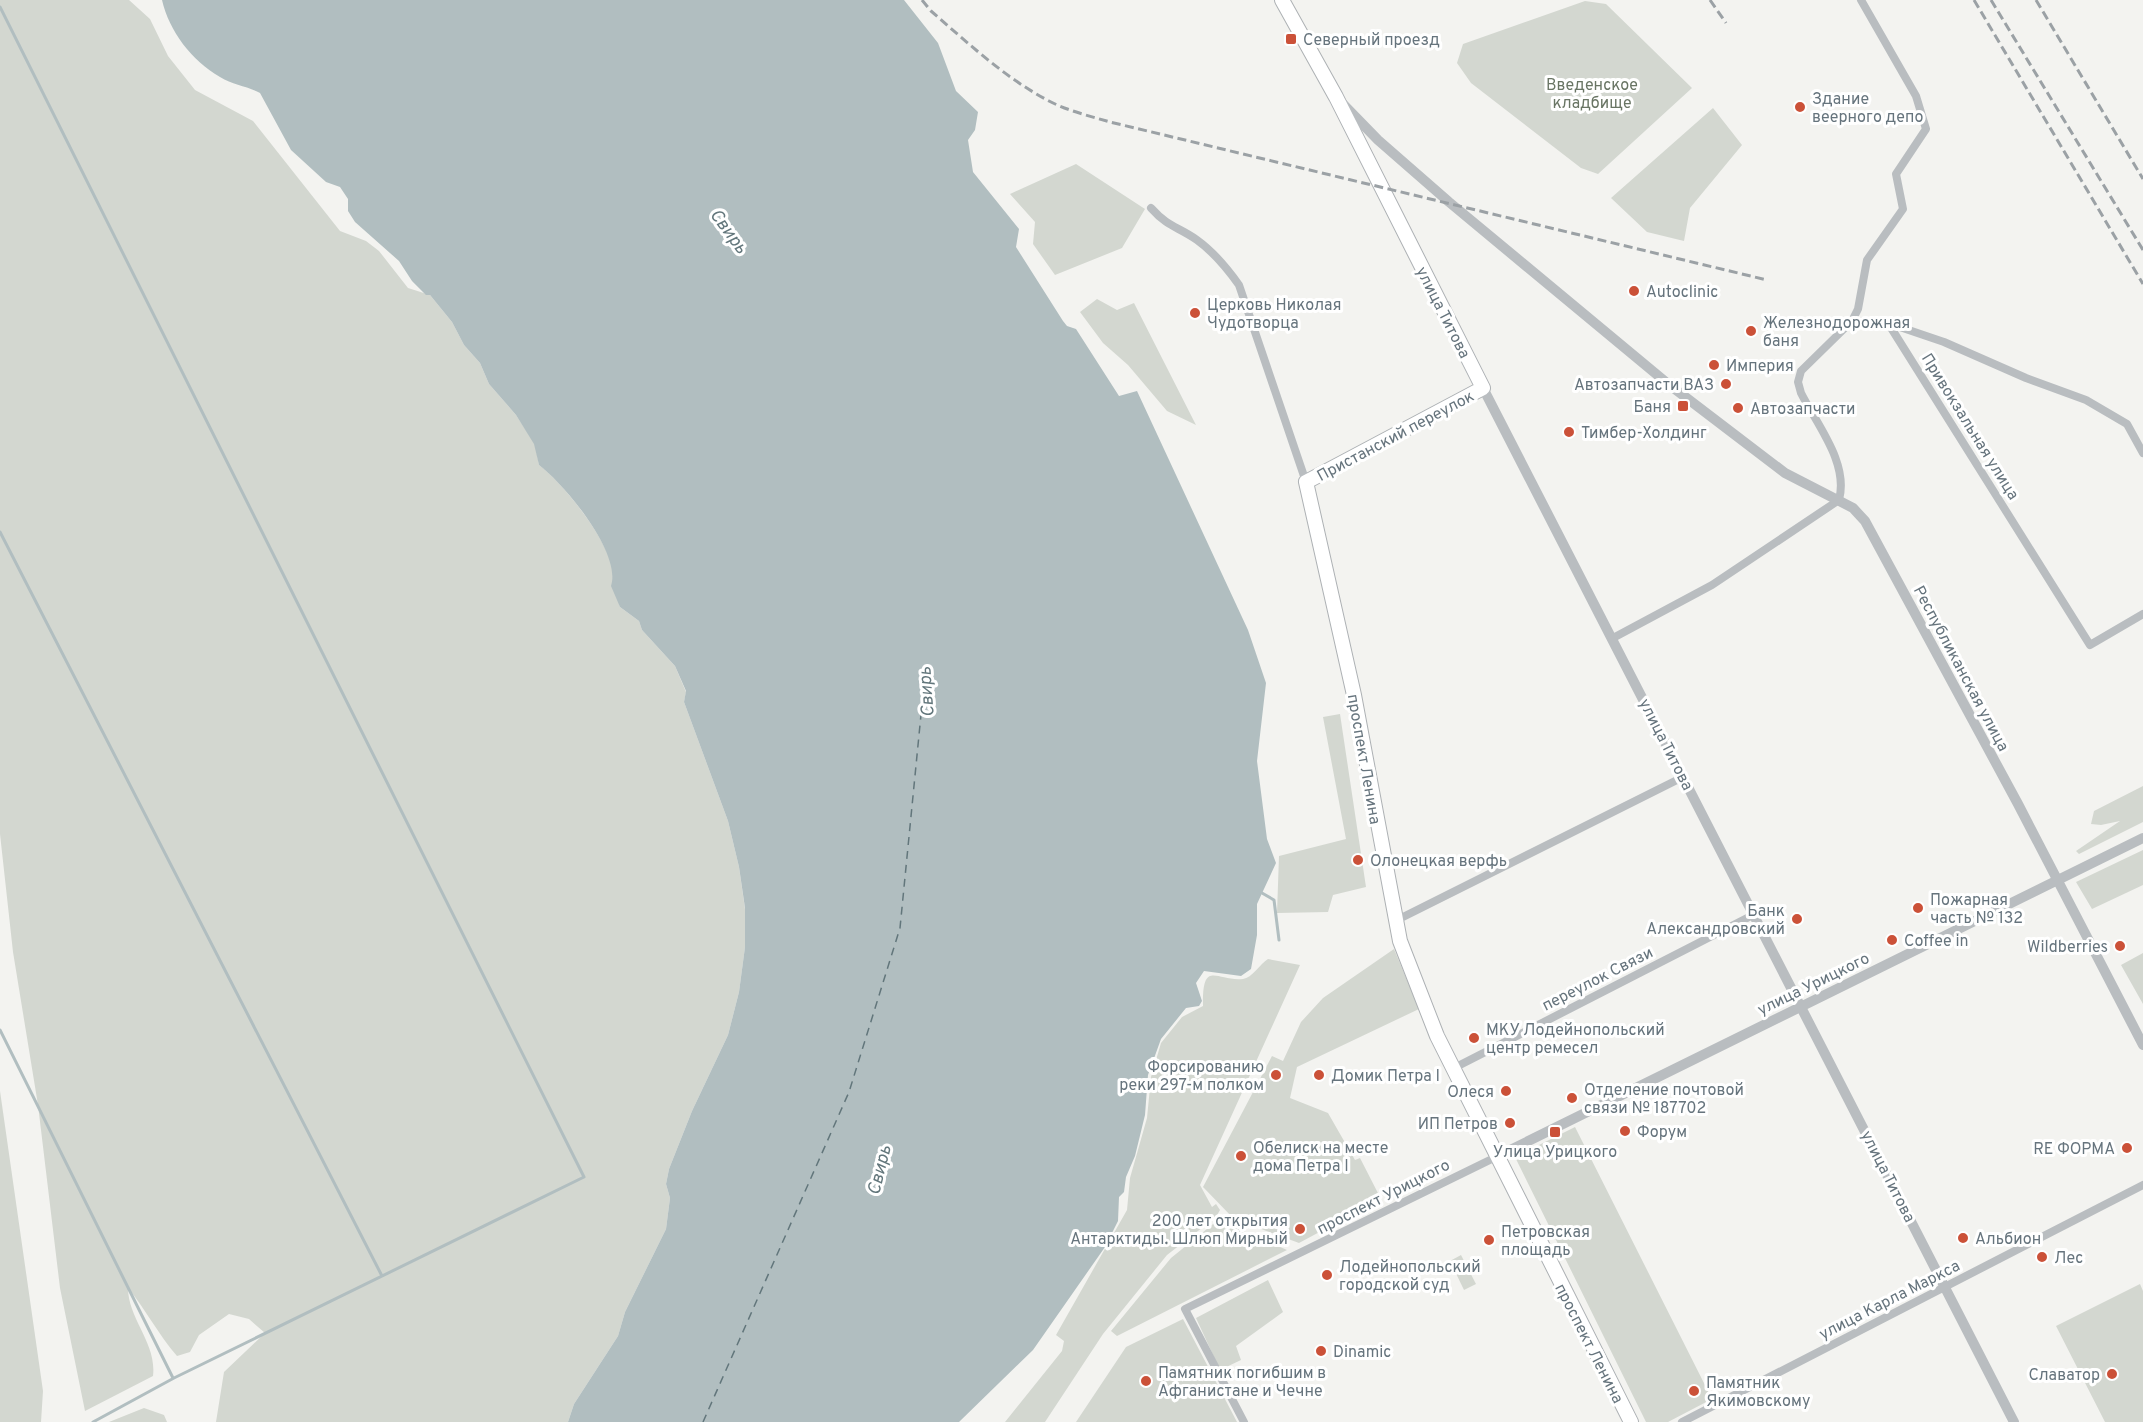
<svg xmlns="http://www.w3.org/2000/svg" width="2143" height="1422" font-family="Overpass,sans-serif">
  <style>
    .green { fill: #d3d7d0 }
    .water { fill: #b1bec0 }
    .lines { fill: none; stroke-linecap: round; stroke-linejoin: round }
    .stream { stroke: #b1bec0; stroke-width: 3 }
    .ferry { stroke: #62767b; stroke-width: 1.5; stroke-dasharray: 8 6; stroke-linecap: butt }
    .primary-casing { stroke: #adb1b4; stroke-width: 16 }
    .minor { stroke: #b9bdc0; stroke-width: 8 }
    .tertiary { stroke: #b9bdc0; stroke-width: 10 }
    .primary { stroke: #fff; stroke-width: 14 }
    .rail { stroke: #9ba1a5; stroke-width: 3; stroke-dasharray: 9 4.5; stroke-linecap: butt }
    .poi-dot { fill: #cb5138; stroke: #fff; stroke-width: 2 }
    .labels { text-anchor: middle; stroke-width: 6; stroke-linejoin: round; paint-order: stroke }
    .poi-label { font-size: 16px; fill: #66747d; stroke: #fff; text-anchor: start }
    .park-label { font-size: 16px; fill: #697564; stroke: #fff }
    .street-label { font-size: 16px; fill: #66747d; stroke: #fff }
    .water-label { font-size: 18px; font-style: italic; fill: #62767b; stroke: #fff }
  </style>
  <rect width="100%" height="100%" fill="#f3f3f0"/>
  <path class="green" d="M 0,0 L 129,0 L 150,19 L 168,56 L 195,90 L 253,121 L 340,231 L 366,241 L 379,251 L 408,288 L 430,295 L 452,322 L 464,345 L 480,363 L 489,384 L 516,415 L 535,444 L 539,465 C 562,482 599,530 609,557 C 615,572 616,591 620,607 L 639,621 L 642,630 L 675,666 L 686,692 L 684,702 L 728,821 L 739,867 L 745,909 L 745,947 L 739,992 L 728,1035 L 692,1111 L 669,1169 L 666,1184 L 670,1198 L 666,1229 L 625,1312 L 618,1336 L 574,1404 L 568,1422 L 216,1422 L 224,1372 L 265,1333 L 249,1319 L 229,1314 L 199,1335 L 190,1352 L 177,1356 C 158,1334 146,1310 128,1288 C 128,1319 157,1343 153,1376 L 85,1411 L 60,1288 L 38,1105 L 13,952 L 0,834 Z
    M 1585,1 L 1606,4 L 1692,88 L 1598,174 L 1581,168 L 1471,83 L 1457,63 L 1463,44 Z
    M 1713,108 L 1742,145 L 1690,208 L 1684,241 L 1647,232 L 1611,198 Z
    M 1076,164 L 1145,209 L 1122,248 L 1055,275 L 1033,244 L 1035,222 L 1010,194 Z
    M 1097,299 L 1117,310 L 1134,303 L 1196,425 L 1167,411 L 1128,365 L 1103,343 L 1080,312 Z
    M 1340,714 L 1366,887 L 1333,895 L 1328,912 L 1277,913 L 1279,856 L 1346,839 L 1323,717 Z
    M 2143,786 L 2143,822 L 2079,854 L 2076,851 L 2120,821 L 2101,825 L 2091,824 L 2094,811 Z
    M 2143,850 L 2143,885 L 2092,909 L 2076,882 Z
    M 1394,949 L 1419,1009 L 1297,1067 L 1290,1098 L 1328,1113 L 1355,1160 L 1360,1158 L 1381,1199 L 1299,1243 L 1234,1219 L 1203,1187 L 1272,1056 L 1283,1061 L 1301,1022 L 1323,998 Z
    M 2143,953 L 2143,1004 L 2121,965 Z
    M 1268,959 L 1300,965 L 1200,1185 L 1212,1207 L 1216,1204 L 1220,1210 L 1216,1217 L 1167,1255 L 1103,1334 L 1045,1422 L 1005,1422 L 1062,1351 L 1064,1341 L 1056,1335 L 1127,1210 L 1130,1178 L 1147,1118 L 1151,1077 L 1161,1043 L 1182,1017 L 1203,1006 C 1202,958 1217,982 1243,979 C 1252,978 1260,964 1268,959 Z
    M 0,1091 L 43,1391 L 41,1422 L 0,1422 Z
    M 1575,1127 L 1712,1399 L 1668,1422 L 1646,1422 L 1515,1157 Z
    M 1218,1220 L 1287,1250 L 1117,1336 L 1111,1331 L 1171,1258 Z
    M 1461,1255 L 1476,1284 L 1464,1290 L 1450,1261 Z
    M 1268,1280 L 1283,1312 L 1236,1346 L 1241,1360 L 1220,1370 L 1196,1318 Z
    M 2140,1284 L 2143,1291 L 2143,1422 L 2105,1422 L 2056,1326 Z
    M 1183,1319 L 1237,1422 L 1076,1422 L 1126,1347 Z
    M 144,1408 L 164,1415 L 167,1422 L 109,1422 Z"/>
  <path class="water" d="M 162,0 L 904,0 L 938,43 L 956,91 L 978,112 L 975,130 L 968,140 L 973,172 L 1019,229 L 1016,247 L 1063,321 L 1067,326 L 1076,329 L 1119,396 L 1137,391 L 1248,630 L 1266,683 L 1257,761 L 1267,839 L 1276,863 L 1257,904 L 1257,935 L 1251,969 L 1241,976 L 1204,971 L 1196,983 L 1202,1001 L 1199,1006 L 1186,1008 L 1161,1039 L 1148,1075 L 1145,1115 L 1135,1156 L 1126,1177 L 1124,1192 L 1119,1197 L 1118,1221 L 1105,1247 L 1033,1350 L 959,1422 L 568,1422 L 574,1404 L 618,1336 L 625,1312 L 666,1229 L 670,1198 L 666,1184 L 669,1169 L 692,1111 L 728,1035 L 739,992 L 745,947 L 745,908 L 739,867 L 728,821 L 684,702 L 686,691 L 675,666 L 642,630 L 639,621 L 620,607 L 611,586 C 622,553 564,484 539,465 L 534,444 L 516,415 L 489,384 L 480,363 L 464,345 L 452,322 L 430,295 L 426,295 L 412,281 L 399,261 L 355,222 L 348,211 L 348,199 L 340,187 L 326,182 L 291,150 L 260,93 C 247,86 233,85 220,77 C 192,61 169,31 162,0 Z"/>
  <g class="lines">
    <path class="stream" d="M 0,7 L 584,1177 L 174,1378 L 93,1422
      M 0,532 L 382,1276
      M 1262,893 L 1274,900 L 1279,940
      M 0,1030 L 173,1378"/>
    <path class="ferry" d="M 703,1422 L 849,1092 L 900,928 L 926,664"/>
    <defs>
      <path id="primary" d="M 1282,0 L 1336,97 L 1483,388 L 1306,482 L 1354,695 L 1400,941 L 1437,1036 L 1631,1422"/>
    </defs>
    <use href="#primary" class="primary-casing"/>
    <path class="minor" d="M 1151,208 C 1169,228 1177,226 1197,240 C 1215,253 1227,268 1239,285 L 1306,482
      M 1852,321 L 1858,309 L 1867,260 L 1903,209 L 1896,174 L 1926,129 L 1916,96 L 1861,0
      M 1888,323 L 2090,645 L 2143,614
      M 1613,638 L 1712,585 L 1839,500 C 1849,463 1817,425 1801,393 L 1798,382 L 1801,371 L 1852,321 L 1888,323 L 1944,342 L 2026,378 L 2086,400 L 2127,424 L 2143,453
      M 1395,921 L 1683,777
      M 1454,1068 L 1753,915
      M 1244,1422 L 1185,1309 L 1496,1157
      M 1682,1422 L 2143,1185"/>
    <path class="tertiary" d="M 1342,103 L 1378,140 L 1449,202 L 1667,383 L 1785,473 L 1853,508 L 1865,521 L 2018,804 L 2143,1045
      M 1483,388 L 2014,1422
      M 1496,1157 L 2143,838"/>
    <use href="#primary" class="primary"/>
    <path class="rail" d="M 922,0 L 931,11 C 968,43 1005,78 1049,101 C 1068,111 1090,116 1110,122 L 1767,280
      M 1710,0 L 1726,23
      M 1974,0 L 2143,284
      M 1991,0 L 2143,250
      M 2036,0 L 2143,179"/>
  </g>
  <g class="poi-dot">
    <rect x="1285" y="33" width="12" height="12" rx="3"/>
    <circle cx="1800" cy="107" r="6"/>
    <circle cx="1634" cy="291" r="6"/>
    <circle cx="1195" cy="313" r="6"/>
    <circle cx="1751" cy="331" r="6"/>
    <circle cx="1714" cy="365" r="6"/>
    <circle cx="1726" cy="384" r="6"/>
    <rect x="1677" y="400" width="12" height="12" rx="3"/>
    <circle cx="1738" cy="408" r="6"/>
    <circle cx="1569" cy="432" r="6"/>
    <circle cx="1358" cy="860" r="6"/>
    <circle cx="1918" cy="908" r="6"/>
    <circle cx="1797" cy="919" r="6"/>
    <circle cx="1892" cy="940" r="6"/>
    <circle cx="2120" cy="946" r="6"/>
    <circle cx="1474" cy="1038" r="6"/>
    <circle cx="1276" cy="1075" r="6"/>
    <circle cx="1319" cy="1075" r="6"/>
    <circle cx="1506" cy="1091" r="6"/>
    <circle cx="1572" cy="1098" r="6"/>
    <circle cx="1510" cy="1123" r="6"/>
    <circle cx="1625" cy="1131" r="6"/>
    <rect x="1549" y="1126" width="12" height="12" rx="3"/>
    <circle cx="2127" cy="1148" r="6"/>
    <circle cx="1241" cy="1156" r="6"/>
    <circle cx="1300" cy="1229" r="6"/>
    <circle cx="1963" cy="1238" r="6"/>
    <circle cx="1489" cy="1240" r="6"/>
    <circle cx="2042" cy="1257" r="6"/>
    <circle cx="1327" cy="1275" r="6"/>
    <circle cx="1321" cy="1351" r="6"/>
    <circle cx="2112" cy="1374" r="6"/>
    <circle cx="1146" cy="1381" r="6"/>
    <circle cx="1694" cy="1391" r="6"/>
  </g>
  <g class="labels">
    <g class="poi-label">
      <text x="1303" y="45">Северный проезд</text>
      <text x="1812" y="104">Здание<tspan x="1812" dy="18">веерного депо</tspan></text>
      <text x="1646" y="297">Autoclinic</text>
      <text x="1207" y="310">Церковь Николая<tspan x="1207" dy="18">Чудотворца</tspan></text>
      <text x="1763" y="328">Железнодорожная<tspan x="1763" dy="18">баня</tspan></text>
      <text x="1726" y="371">Империя</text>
      <text x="1714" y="390" text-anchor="end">Автозапчасти ВАЗ</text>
      <text x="1671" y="412" text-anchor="end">Баня</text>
      <text x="1750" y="414">Автозапчасти</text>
      <text x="1581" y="438">Тимбер-Холдинг</text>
      <text x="1370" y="866">Олонецкая верфь</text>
      <text x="1930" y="905">Пожарная<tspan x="1930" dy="18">часть № 132</tspan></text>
      <text x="1785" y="916" text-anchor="end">Банк<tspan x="1785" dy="18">Александровский</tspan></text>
      <text x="1904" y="946">Coffee in</text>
      <text x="2108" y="952" text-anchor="end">Wildberries</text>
      <text x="1486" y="1035">МКУ Лодейнопольский<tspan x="1486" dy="18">центр ремесел</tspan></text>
      <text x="1264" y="1072" text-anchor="end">Форсированию<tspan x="1264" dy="18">реки 297-м полком</tspan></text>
      <text x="1331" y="1081">Домик Петра I</text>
      <text x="1584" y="1095">Отделение почтовой<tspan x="1584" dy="18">связи № 187702</tspan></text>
      <text x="1494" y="1097" text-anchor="end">Олеся</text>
      <text x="1498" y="1129" text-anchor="end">ИП Петров</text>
      <text x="1637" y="1137">Форум</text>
      <text x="1253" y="1153">Обелиск на месте<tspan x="1253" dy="18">дома Петра I</tspan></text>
      <text x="2115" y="1154" text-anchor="end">RE ФОРМА</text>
      <text x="1555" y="1157" text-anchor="middle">Улица Урицкого</text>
      <text x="1288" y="1226" text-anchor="end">200 лет открытия<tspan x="1288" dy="18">Антарктиды. Шлюп Мирный</tspan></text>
      <text x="1501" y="1237">Петровская<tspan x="1501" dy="18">площадь</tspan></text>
      <text x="1975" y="1244">Альбион</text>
      <text x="2054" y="1263">Лес</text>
      <text x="1339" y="1272">Лодейнопольский<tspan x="1339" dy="18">городской суд</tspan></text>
      <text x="1333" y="1357">Dinamic</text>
      <text x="1158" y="1378">Памятник погибшим в<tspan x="1158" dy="18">Афганистане и Чечне</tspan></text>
      <text x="2100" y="1380" text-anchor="end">Славатор</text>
      <text x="1706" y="1388">Памятник<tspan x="1706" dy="18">Якимовскому</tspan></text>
    </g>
    <g class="park-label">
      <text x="1592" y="90">Введенское<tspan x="1592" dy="18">кладбище</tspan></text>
    </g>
    <g class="street-label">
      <text transform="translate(1444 312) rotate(63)" y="6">улица Титова</text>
      <text transform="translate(1971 426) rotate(58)" y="6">Привокзальная улица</text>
      <text transform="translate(1395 435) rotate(-28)" y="6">Пристанский переулок</text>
      <text transform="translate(1962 668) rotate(62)" y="6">Республиканская улица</text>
      <text transform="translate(1667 744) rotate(63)" y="6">улица Титова</text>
      <text transform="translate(1365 759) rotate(80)" y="6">проспект Ленина</text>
      <text transform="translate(1597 978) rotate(-27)" y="6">переулок Связи</text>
      <text transform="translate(1813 983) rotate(-26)" y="6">улица Урицкого</text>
      <text transform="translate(1889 1176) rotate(63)" y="6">улица Титова</text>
      <text transform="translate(1383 1196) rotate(-27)" y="6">проспект Урицкого</text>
      <text transform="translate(1889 1299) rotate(-27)" y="6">улица Карла Маркса</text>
      <text transform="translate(1590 1343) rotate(63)" y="6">проспект Ленина</text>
    </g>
    <g class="water-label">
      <text transform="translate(729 231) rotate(54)" y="6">Свирь</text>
      <text transform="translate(926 692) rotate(-94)" y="6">Свирь</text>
      <text transform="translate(879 1170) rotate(-76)" y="6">Свирь</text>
    </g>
  </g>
</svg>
